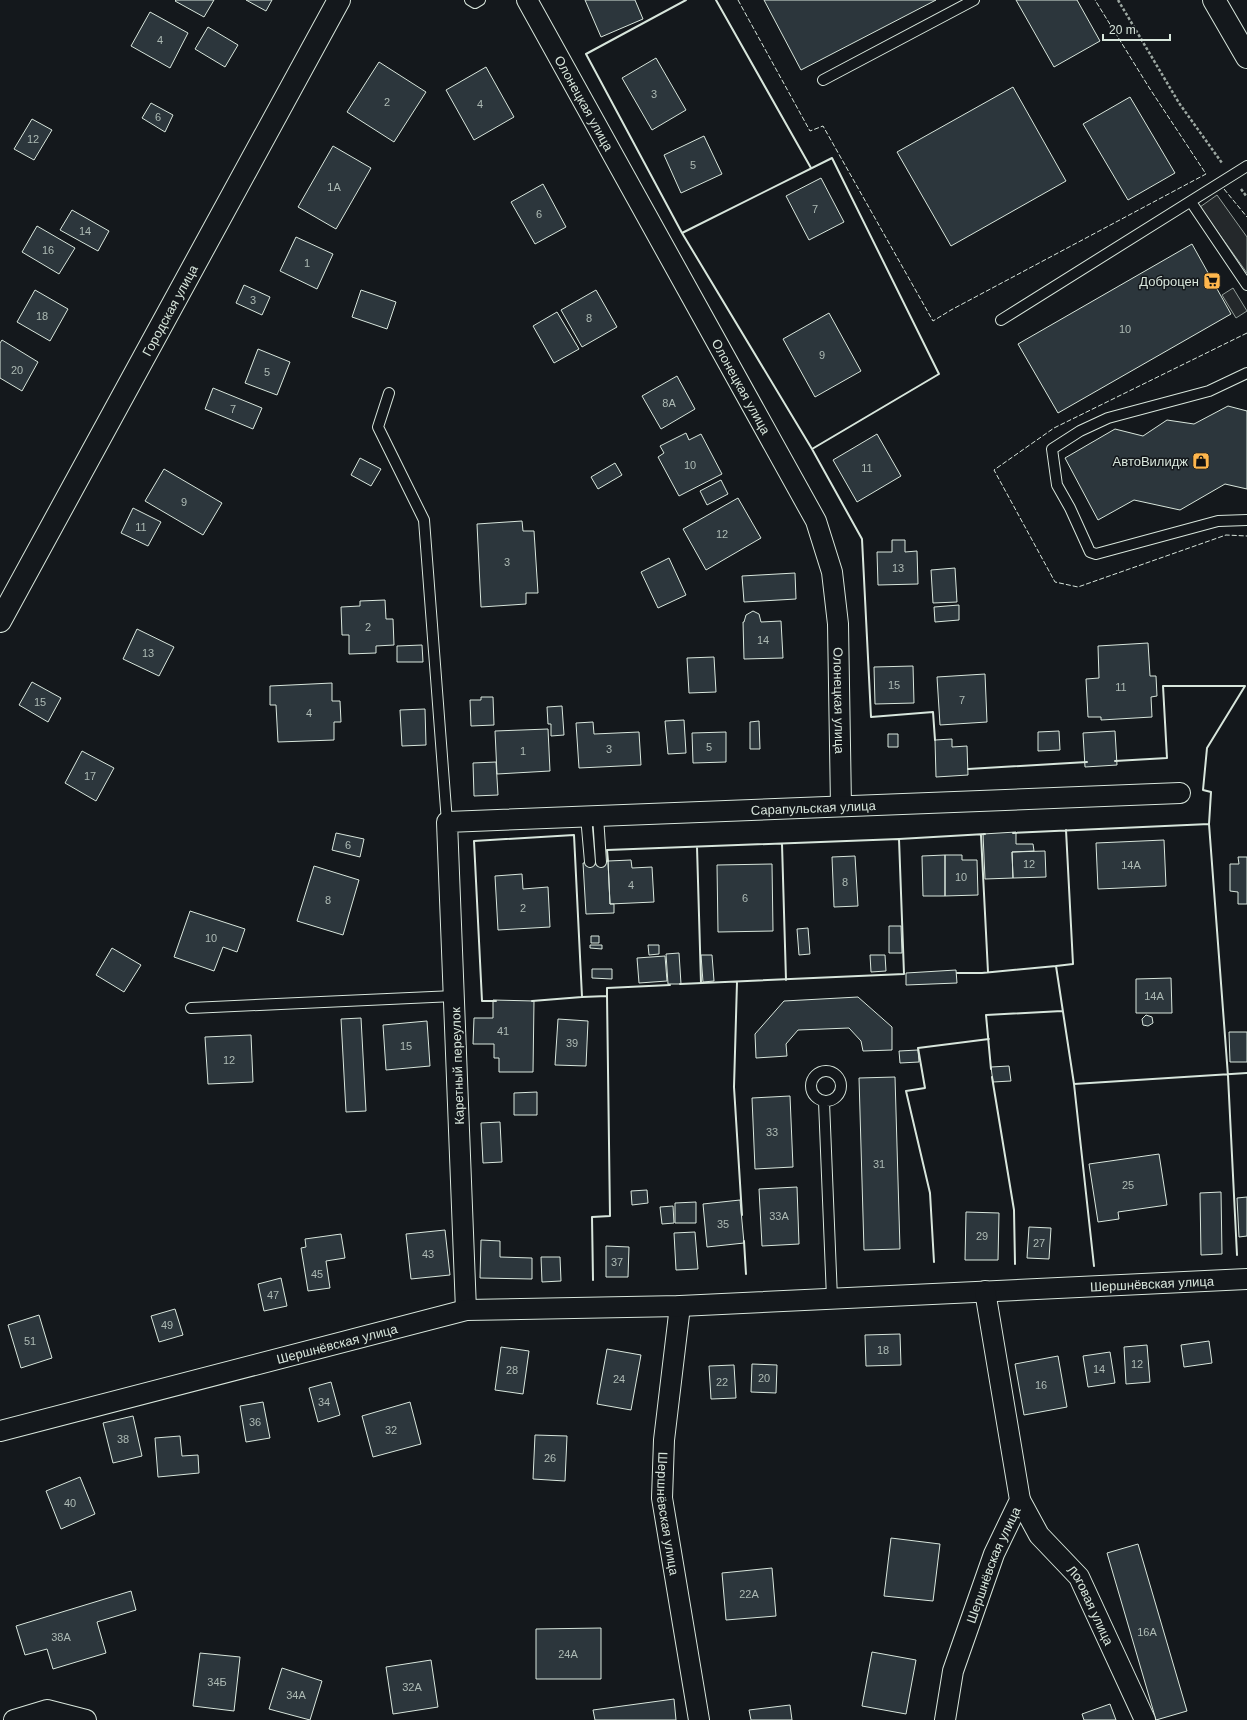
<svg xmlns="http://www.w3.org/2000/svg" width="1247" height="1720" font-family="Helvetica,sans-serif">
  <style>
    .parking { fill: #24282b; stroke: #939e99 }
    .building { fill: #2c363c; stroke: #d8e6dc }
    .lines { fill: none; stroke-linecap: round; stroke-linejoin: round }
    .service-casing { stroke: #d8e6dc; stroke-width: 12 }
    .minor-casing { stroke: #d8e6dc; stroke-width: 22 }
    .tertiary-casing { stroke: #d8e6dc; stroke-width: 24 }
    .primary-casing { stroke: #d8e6dc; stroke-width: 24 }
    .path { stroke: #9da8a2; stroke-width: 2.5; stroke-dasharray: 3 2; stroke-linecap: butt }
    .service { stroke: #14181c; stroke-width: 10 }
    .minor { stroke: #14181c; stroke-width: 20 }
    .tertiary { stroke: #14181c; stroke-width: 22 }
    .primary { stroke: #14181c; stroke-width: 22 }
    .fence { stroke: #d8e6dc; stroke-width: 1; stroke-dasharray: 5 2; stroke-linecap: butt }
    .wall { stroke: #d8e6dc; stroke-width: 2 }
    .labels { text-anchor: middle; stroke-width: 3; stroke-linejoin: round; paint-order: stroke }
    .number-label { font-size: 11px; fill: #adbab4 }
    .street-label { font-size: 13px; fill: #d8e6dc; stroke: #14181c }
    .poi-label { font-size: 13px; fill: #d8e6dc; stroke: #14181c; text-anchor: end }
  </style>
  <rect width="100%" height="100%" fill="#14181c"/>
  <path class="parking" d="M 1217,195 L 1247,237 L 1247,273 L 1200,207 Z
    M 1233,288 L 1247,311 L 1236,318 L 1222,295 Z"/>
  <path class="building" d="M 176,0 L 214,0 L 204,17 L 175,1 Z
    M 246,0 L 272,0 L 266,11 Z
    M 585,0 L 635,0 L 643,19 L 601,37 Z
    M 764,0 L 936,0 L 801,70 Z
    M 1016,0 L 1077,0 L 1100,41 L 1054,67 Z
    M 150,12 L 188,33 L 170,68 L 131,46 Z
    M 208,27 L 238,45 L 225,67 L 195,49 Z
    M 656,58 L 686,110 L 652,130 L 622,78 Z
    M 379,62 L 426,92 L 394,142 L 347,112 Z
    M 486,67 L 514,117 L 474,140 L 446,90 Z
    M 1013,87 L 1066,181 L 951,246 L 897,152 Z
    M 1130,97 L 1175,173 L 1128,200 L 1083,124 Z
    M 151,103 L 173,115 L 165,132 L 142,118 Z
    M 32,119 L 52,130 L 34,160 L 14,149 Z
    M 704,136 L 722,174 L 681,193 L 664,155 Z
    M 333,146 L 371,168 L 336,229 L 298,207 Z
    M 821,178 L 844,222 L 809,240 L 786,196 Z
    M 543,184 L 566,227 L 535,244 L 511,202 Z
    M 72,210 L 109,231 L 98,251 L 60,230 Z
    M 37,226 L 75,248 L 59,274 L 22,252 Z
    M 296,237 L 333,254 L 317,289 L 280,271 Z
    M 1192,244 L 1231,314 L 1058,413 L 1018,344 Z
    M 244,285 L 270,297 L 262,315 L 236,303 Z
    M 35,290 L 68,309 L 50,341 L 17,322 Z
    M 361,290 L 396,302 L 387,329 L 352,317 Z
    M 596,290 L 617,327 L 582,347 L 561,310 Z
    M 557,312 L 579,349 L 554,363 L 533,326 Z
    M 829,313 L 861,371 L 815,397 L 783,339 Z
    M 2,340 L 38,362 L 22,391 L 0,378 L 0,343 Z
    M 258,349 L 290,362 L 277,395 L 245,383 Z
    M 677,376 L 695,409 L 661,429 L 642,396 Z
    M 213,388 L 262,408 L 253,429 L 205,409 Z
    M 1228,406 L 1247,411 L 1247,489 L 1225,484 L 1180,510 L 1134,500 L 1098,520 L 1065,458 L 1115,429 L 1143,436 L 1167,420 L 1194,424 Z
    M 686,433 L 689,440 L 701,434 L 722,474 L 679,496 L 658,457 L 664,453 L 660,446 Z
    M 877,434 L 901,476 L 857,502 L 833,460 Z
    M 360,458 L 381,469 L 371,486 L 351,475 Z
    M 615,463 L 622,475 L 598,489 L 591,477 Z
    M 164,469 L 222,503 L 203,535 L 145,501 Z
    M 721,480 L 728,494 L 707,505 L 700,491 Z
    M 738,498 L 761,538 L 706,570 L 683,529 Z
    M 133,508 L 161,522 L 148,546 L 121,533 Z
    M 522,521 L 523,531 L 534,531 L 538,593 L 526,593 L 526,604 L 481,607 L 477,524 Z
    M 892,540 L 905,540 L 905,552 L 917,551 L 918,584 L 878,585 L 877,552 L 892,552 Z
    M 669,558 L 686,595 L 658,608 L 641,572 Z
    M 955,568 L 957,602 L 933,603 L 931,570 Z
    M 795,573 L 796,599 L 744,602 L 742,576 Z
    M 385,600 L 386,619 L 393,619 L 394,645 L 376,646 L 376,653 L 349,654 L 349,635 L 342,635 L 341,607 L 360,606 L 360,601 Z
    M 959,605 L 959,620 L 935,622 L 934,607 Z
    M 753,611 L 759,614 L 761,622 L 781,621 L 783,658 L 744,659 L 743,622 L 744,622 L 746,615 Z
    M 137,629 L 174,647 L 159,676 L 123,659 Z
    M 1148,643 L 1150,676 L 1156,676 L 1157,696 L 1151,697 L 1152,717 L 1101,720 L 1101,717 L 1088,717 L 1086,679 L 1099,678 L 1098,646 Z
    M 422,645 L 423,662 L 397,662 L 397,646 Z
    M 714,657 L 716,692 L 689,693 L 687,658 Z
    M 913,666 L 914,703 L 875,704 L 874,667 Z
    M 985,674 L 987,722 L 940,725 L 937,677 Z
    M 32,682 L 61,698 L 48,722 L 19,705 Z
    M 332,683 L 332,701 L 340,701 L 341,722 L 334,722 L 334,740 L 278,742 L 276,705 L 270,705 L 270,686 Z
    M 481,697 L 493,697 L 494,725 L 471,726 L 470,700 L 481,700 Z
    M 562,706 L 564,735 L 551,736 L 551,724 L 548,724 L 547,707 Z
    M 425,709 L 426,745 L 402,746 L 400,710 Z
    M 684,720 L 686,753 L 668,754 L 665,721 Z
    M 759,721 L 760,749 L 750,749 L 750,722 Z
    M 593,722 L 594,734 L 639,732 L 641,765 L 579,768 L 576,723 Z
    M 548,729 L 550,771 L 497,774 L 495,731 Z
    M 1059,731 L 1060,750 L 1038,751 L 1038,732 Z
    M 1115,731 L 1117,765 L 1085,767 L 1083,733 Z
    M 726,732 L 726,762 L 693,763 L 692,733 Z
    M 888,734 L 898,734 L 898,747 L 888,747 Z
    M 952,739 L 952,747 L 967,746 L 968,775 L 936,777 L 935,740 Z
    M 82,751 L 114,768 L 96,801 L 65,783 Z
    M 496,762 L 498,795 L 474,796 L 473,763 Z
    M 1016,832 L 1016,844 L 1033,844 L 1034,851 L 1012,852 L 1013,878 L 985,879 L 983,834 Z
    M 336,833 L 364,839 L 360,857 L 332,850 Z
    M 1164,840 L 1166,886 L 1098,889 L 1096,843 Z
    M 1045,851 L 1046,877 L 1013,878 L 1012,852 Z
    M 945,855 L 962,855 L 962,860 L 977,860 L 978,895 L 945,896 Z
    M 945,855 L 945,896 L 923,896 L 922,856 Z
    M 855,856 L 858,906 L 834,907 L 832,857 Z
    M 1238,857 L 1247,857 L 1247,904 L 1238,904 L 1238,892 L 1230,891 L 1230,864 L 1239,864 Z
    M 631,860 L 632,868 L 652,867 L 654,902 L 610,904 L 608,861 Z
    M 608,861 L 610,904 L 614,904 L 614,913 L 586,914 L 583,863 Z
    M 772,864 L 773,931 L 718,932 L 717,865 Z
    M 314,866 L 359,880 L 343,935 L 297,921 Z
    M 522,874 L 523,889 L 548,887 L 550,927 L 498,930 L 495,876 Z
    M 190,911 L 245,929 L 237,952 L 223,947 L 214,971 L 174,957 Z
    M 889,926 L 901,926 L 902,953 L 889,953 Z
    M 808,928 L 810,954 L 799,955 L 797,929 Z
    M 591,936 L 599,936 L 599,943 L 591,943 Z
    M 590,945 L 602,945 L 602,949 L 590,948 Z
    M 648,945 L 659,945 L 659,954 L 649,955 Z
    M 112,948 L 141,965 L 124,992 L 96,975 Z
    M 679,953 L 681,984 L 668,984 L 666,954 Z
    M 701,955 L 712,955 L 714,981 L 703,982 Z
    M 870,955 L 885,955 L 886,971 L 871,972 Z
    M 665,956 L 667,981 L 639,983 L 637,958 Z
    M 592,969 L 612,969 L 612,979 L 592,978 Z
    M 956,970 L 957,983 L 906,985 L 906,973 Z
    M 1171,978 L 1172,1013 L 1136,1013 L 1136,979 Z
    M 858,997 L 892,1027 L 892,1050 L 863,1051 L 861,1041 L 849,1028 L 798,1030 L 786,1044 L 787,1056 L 756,1058 L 755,1034 L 784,1001 Z
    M 493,1000 L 534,1001 L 533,1072 L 499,1072 L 499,1058 L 494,1058 L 494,1044 L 473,1044 L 474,1018 L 493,1018 Z
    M 1146,1015 L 1152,1017 L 1153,1023 L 1148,1026 L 1143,1025 L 1142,1019 Z
    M 361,1018 L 366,1111 L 346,1112 L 341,1019 Z
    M 558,1019 L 588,1021 L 586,1066 L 555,1065 Z
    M 427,1021 L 430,1066 L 386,1070 L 383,1025 Z
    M 1229,1032 L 1247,1032 L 1247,1062 L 1230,1062 Z
    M 251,1035 L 253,1082 L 208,1084 L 205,1037 Z
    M 918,1050 L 919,1062 L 900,1063 L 899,1051 Z
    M 1009,1066 L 1011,1081 L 993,1082 L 991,1067 Z
    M 895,1077 L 900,1249 L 864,1250 L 859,1078 Z
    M 537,1092 L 537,1115 L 514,1115 L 514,1093 Z
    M 790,1096 L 793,1167 L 755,1169 L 752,1098 Z
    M 500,1122 L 502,1162 L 483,1163 L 481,1123 Z
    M 1159,1154 L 1167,1205 L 1118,1212 L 1119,1219 L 1098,1222 L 1089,1164 Z
    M 797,1187 L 799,1244 L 762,1246 L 759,1189 Z
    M 647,1190 L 648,1203 L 632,1205 L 631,1191 Z
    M 1221,1192 L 1222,1254 L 1201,1255 L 1200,1193 Z
    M 1247,1197 L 1247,1236 L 1239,1237 L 1237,1198 Z
    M 740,1200 L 744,1243 L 707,1247 L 703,1204 Z
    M 696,1202 L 696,1223 L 675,1223 L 675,1203 Z
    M 673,1206 L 674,1223 L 662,1224 L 660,1207 Z
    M 966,1212 L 999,1213 L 998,1260 L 965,1260 Z
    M 1029,1227 L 1051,1228 L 1049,1259 L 1027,1258 Z
    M 445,1230 L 450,1275 L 411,1279 L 406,1234 Z
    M 695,1232 L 698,1269 L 676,1270 L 674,1233 Z
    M 341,1234 L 345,1258 L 326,1261 L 330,1288 L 308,1291 L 301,1248 L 306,1247 L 305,1239 Z
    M 481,1240 L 500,1241 L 500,1257 L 532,1258 L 532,1279 L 480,1278 Z
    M 606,1246 L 629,1247 L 628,1277 L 606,1277 Z
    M 541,1257 L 560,1257 L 561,1281 L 542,1282 Z
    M 281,1278 L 287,1306 L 264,1311 L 258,1284 Z
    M 175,1309 L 183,1335 L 159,1342 L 151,1316 Z
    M 39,1315 L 52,1358 L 21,1368 L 8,1325 Z
    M 900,1334 L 901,1365 L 866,1366 L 865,1335 Z
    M 1209,1341 L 1212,1363 L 1184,1367 L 1181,1345 Z
    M 1147,1345 L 1150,1382 L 1126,1384 L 1124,1347 Z
    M 501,1347 L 529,1351 L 523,1394 L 495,1390 Z
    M 607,1349 L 641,1355 L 631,1410 L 597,1404 Z
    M 1110,1352 L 1115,1383 L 1088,1387 L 1083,1356 Z
    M 1058,1356 L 1067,1407 L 1024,1415 L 1015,1364 Z
    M 752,1364 L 777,1365 L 776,1393 L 751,1392 Z
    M 734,1365 L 736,1398 L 711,1399 L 709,1366 Z
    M 331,1382 L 340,1415 L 318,1422 L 309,1388 Z
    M 263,1402 L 270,1438 L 246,1442 L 240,1406 Z
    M 410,1402 L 421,1444 L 373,1457 L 362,1416 Z
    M 133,1416 L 142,1456 L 113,1463 L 103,1423 Z
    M 535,1435 L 567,1436 L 565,1481 L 533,1479 Z
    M 180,1436 L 182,1456 L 198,1455 L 199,1473 L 158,1477 L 155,1438 Z
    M 80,1477 L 95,1514 L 61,1529 L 46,1491 Z
    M 891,1538 L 940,1544 L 933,1601 L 884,1596 Z
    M 1138,1544 L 1187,1711 L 1156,1720 L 1107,1553 Z
    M 772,1568 L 776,1616 L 726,1620 L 722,1573 Z
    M 131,1591 L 136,1610 L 97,1622 L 106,1653 L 53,1669 L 47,1649 L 25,1655 L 16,1626 Z
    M 601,1628 L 601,1679 L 536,1679 L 536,1629 Z
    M 872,1652 L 916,1660 L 906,1714 L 862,1706 Z
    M 200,1653 L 240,1657 L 234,1711 L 193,1706 Z
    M 431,1660 L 438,1707 L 393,1714 L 386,1667 Z
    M 282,1668 L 322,1681 L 310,1720 L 269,1709 Z
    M 674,1699 L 676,1720 L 595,1720 L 593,1710 Z
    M 1110,1704 L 1116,1720 L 1084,1720 L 1082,1714 Z
    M 790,1705 L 792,1720 L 751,1720 L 749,1710 Z"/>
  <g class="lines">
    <defs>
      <path id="service" d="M 470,0 L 475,3 L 480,0
        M 823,80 L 974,0
        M 1191,202 L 1247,285
        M 1001,320 L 1247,166
        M 1247,373 L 1209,391 L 1108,418 L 1080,431 L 1052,449 L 1057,485 L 1070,508 L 1090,552 L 1096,554 L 1218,521 L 1247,520
        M 389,393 L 378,427 L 424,520 L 447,822
        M 586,816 L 590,862
        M 598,816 L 601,862
        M 191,1008 L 454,996
        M811 1086a15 15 0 1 1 30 0a15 15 0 1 1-30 0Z
        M 824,1102 L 832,1298"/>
      <g id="minor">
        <path id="s1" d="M 527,0 L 816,521 L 832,572 L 838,624 L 841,806"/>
        <path id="s2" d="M 680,1306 L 664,1440 L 662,1498 L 699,1720"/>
        <path id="s3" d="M 466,1310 L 447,822 L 1180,793"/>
        <path id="s4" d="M 0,1431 L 466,1310 L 680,1306 L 1247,1279"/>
        <path id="s5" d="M 1020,1500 L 1039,1535 L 1079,1577 L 1145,1720"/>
        <path d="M 14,1720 L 47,1710 L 86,1720"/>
        <path id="s6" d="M 945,1720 L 953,1671 L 994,1554 L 1020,1500 L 985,1291"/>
      </g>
      <g id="tertiary">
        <path id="s7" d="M 0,621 L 339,0"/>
      </g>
      <path id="primary" d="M 1214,0 L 1247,57"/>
    </defs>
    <use href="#service" class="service-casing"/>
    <use href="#minor" class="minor-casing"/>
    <use href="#tertiary" class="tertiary-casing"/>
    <use href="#primary" class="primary-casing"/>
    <path class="path" d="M 1118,0 L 1179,103 L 1222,163
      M 1241,189 L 1247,197"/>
    <use href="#service" class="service"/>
    <use href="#minor" class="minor"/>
    <use href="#tertiary" class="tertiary"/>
    <use href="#primary" class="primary"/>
    <path class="fence" d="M 738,0 L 810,131 L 823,126 L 933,321 L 951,310 L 1206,174 L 1150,89 L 1095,0
      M 1224,189 L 1247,217
      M 1247,333 L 1054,428 L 994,470 L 1055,582 L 1078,587 L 1226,535 L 1247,536"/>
    <path class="wall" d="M 716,0 L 811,168
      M 682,233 L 586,54 L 686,0
      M 812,449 L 939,374 L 832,158 L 682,233 L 812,449 L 862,539 L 871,717 L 933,712 L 935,740
      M 968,769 L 1087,762
      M 1209,824 L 1228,1076 L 1237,1255
      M 1066,830 L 1073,964 L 1056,966 L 1074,1084 L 1094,1266
      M 1013,833 L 1209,824 L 1211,792 L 1203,790 L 1207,748 L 1245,686 L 1163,686 L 1167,758 L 1115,761
      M 981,835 L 988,972
      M 782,844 L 786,980
      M 697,847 L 701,983
      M 608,861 L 607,850 L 899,839 L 985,834
      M 957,973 L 982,973 L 1056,966
      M 737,982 L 734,1087 L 742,1215
      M 680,984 L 904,974 L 899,839
      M 496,1001 L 482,1001 L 474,841 L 574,835 L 582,997 L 607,996 L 607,988 L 670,985
      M 532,1001 L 582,997
      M 991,1069 L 986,1015 L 1062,1011
      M 992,1077 L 1014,1210 L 1015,1264
      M 1074,1084 L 1247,1073
      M 744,1241 L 746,1274
      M 934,1262 L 930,1193 L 906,1091 L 925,1088 L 918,1048 L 989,1039
      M 593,1280 L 592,1217 L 610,1216 L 607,996"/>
  </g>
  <defs>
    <symbol id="supermarket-square" viewBox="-11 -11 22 22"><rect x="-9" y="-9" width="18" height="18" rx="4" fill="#ffb74d" stroke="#14181c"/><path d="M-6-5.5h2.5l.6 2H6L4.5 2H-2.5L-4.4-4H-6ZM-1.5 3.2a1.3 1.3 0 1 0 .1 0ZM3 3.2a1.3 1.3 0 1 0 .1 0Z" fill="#111"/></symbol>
    <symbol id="shop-square" viewBox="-11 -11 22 22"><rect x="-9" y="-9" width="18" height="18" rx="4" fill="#ffb74d" stroke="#14181c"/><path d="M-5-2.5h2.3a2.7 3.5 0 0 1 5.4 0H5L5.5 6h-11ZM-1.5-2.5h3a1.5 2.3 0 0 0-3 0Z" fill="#111"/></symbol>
  </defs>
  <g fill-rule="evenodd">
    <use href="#supermarket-square" x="1202" y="271" width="20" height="20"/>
    <use href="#shop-square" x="1191" y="451" width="20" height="20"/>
  </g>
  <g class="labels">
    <g class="number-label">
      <text x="160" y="44">4</text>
      <text x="654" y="98">3</text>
      <text x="387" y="106">2</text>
      <text x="480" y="108">4</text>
      <text x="158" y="121">6</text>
      <text x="33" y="143">12</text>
      <text x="693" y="169">5</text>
      <text x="334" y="191">1А</text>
      <text x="815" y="213">7</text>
      <text x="539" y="218">6</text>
      <text x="85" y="235">14</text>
      <text x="48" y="254">16</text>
      <text x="307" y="267">1</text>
      <text x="253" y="304">3</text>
      <text x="42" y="320">18</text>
      <text x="589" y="322">8</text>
      <text x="1125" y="333">10</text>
      <text x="822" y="359">9</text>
      <text x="17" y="374">20</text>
      <text x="267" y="376">5</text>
      <text x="669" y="407">8А</text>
      <text x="233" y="413">7</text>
      <text x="690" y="469">10</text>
      <text x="867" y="472">11</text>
      <text x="184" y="506">9</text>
      <text x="141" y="531">11</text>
      <text x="722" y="538">12</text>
      <text x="507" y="566">3</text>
      <text x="898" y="572">13</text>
      <text x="368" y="631">2</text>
      <text x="763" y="644">14</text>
      <text x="148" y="657">13</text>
      <text x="894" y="689">15</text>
      <text x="1121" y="691">11</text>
      <text x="962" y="704">7</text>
      <text x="40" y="706">15</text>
      <text x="309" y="717">4</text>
      <text x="709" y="751">5</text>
      <text x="609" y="753">3</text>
      <text x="523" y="755">1</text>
      <text x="90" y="780">17</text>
      <text x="348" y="849">6</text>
      <text x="1029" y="868">12</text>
      <text x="1131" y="869">14А</text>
      <text x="961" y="881">10</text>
      <text x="845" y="886">8</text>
      <text x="631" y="889">4</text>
      <text x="745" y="902">6</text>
      <text x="328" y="904">8</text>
      <text x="523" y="912">2</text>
      <text x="211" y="942">10</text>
      <text x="1154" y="1000">14А</text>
      <text x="503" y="1035">41</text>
      <text x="572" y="1047">39</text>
      <text x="406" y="1050">15</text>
      <text x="229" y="1064">12</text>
      <text x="772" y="1136">33</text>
      <text x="879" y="1168">31</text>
      <text x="1128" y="1189">25</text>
      <text x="779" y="1220">33А</text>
      <text x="723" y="1228">35</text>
      <text x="982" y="1240">29</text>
      <text x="1039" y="1247">27</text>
      <text x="428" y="1258">43</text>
      <text x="617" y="1266">37</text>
      <text x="317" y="1278">45</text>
      <text x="273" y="1299">47</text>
      <text x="167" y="1329">49</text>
      <text x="30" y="1345">51</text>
      <text x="883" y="1354">18</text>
      <text x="1137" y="1368">12</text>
      <text x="1099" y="1373">14</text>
      <text x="512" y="1374">28</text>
      <text x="764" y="1382">20</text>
      <text x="619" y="1383">24</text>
      <text x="722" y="1386">22</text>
      <text x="1041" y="1389">16</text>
      <text x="324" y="1406">34</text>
      <text x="255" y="1426">36</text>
      <text x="391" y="1434">32</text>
      <text x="123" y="1443">38</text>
      <text x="550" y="1462">26</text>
      <text x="70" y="1507">40</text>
      <text x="749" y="1598">22А</text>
      <text x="1147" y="1636">16А</text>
      <text x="61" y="1641">38А</text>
      <text x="568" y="1658">24А</text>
      <text x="217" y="1686">34Б</text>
      <text x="412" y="1691">32А</text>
      <text x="296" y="1699">34А</text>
    </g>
    <g class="street-label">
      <text dy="5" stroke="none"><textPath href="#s1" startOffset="118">Олонецкая улица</textPath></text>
      <text dy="5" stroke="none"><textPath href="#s7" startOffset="354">Городская улица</textPath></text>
      <text dy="5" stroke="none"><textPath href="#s1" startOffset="442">Олонецкая улица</textPath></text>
      <text dy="5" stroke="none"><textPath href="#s1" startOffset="778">Олонецкая улица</textPath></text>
      <text dy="5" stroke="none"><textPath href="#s3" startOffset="855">Сарапульская улица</textPath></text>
      <text transform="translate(457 1066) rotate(-92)" y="5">Каретный переулок</text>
      <text dy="5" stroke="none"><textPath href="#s4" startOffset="1168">Шершнёвская улица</textPath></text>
      <text dy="5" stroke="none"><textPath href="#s4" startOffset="348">Шершнёвская улица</textPath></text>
      <text dy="5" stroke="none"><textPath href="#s2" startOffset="209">Шершнёвская улица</textPath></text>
      <text dy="5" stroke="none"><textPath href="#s6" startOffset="163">Шершнёвская улица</textPath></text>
      <text dy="5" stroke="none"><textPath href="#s5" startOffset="128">Логовая улица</textPath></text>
    </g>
    <g class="poi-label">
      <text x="1199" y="286">Доброцен</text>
      <text x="1188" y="466">АвтоВилидж</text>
    </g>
  </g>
  <path d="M1103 34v6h67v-6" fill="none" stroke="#d8e6dc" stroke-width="2"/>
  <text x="1109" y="34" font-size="12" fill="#d8e6dc" stroke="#14181c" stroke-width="3" paint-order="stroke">20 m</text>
</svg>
